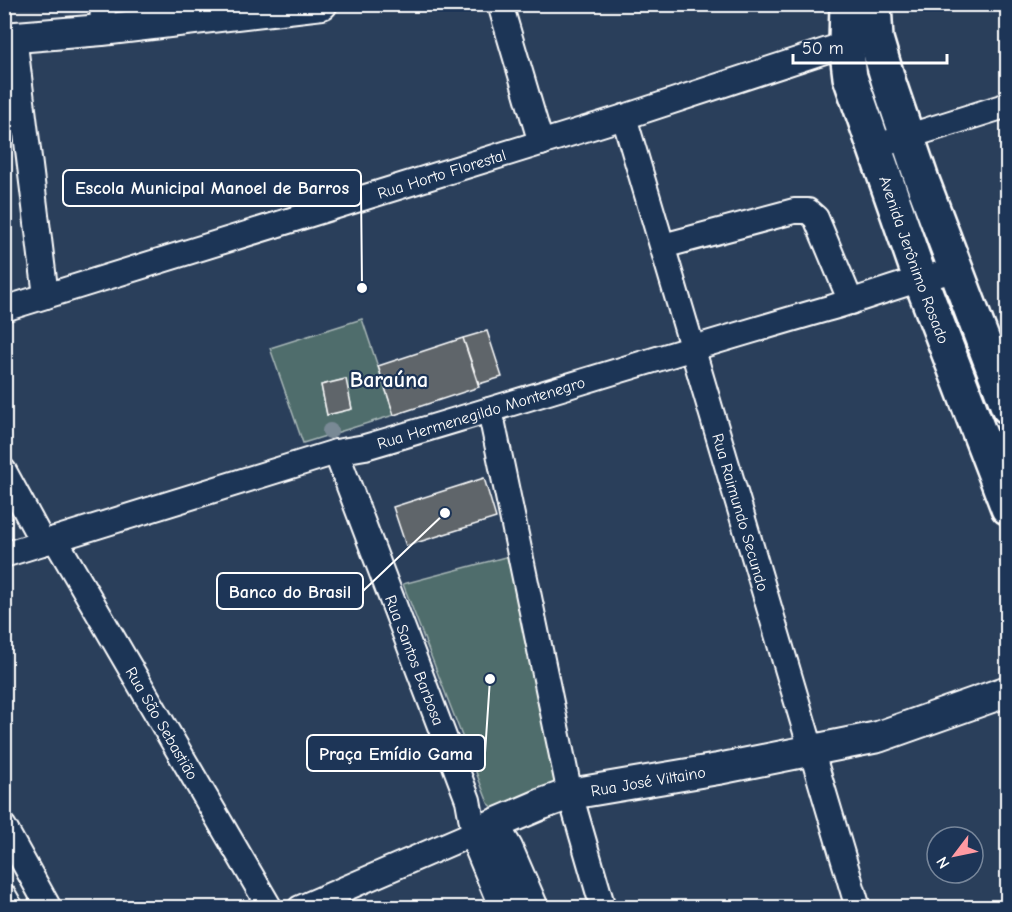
<svg xmlns="http://www.w3.org/2000/svg" width="1012" height="912" font-family="'Comic Neue',sans-serif">
  <style>
    .green { fill: #4f6d6c; stroke: #a7b6b6; stroke-width: 1.5; fill-rule: evenodd }
    .building { fill: #5e656a; stroke: #fff; stroke-width: 1.5 }
    .lines { fill: none; stroke-linecap: round; stroke-linejoin: round }
    .minor-casing { stroke: #fff; stroke-width: 28 }
    .tertiary-casing { stroke: #fff; stroke-width: 34 }
    .secondary-casing { stroke: #fff; stroke-width: 38 }
    .minor { stroke: #1d3557; stroke-width: 24 }
    .tertiary { stroke: #1d3557; stroke-width: 30 }
    .secondary { stroke: #1d3557; stroke-width: 33 }
    .tree { fill: #798995 }
    .labels { text-anchor: middle; stroke-width: 4.5; stroke-linejoin: round; paint-order: stroke }
    .street-label { font-size: 16px; fill: #fff; stroke: #1d3557 }
    .district-label { font-size: 22px; font-weight: bold; fill: #fff; stroke: #1d3557 }
    .leader { fill: none; stroke: #fff; stroke-width: 2 }
    .callout-dot { fill: #fff; stroke: #1d3557; stroke-width: 2 }
    .callout { fill: #1d3557; stroke: #fff; stroke-width: 2 }
    .callout-label { font-size: 18px; text-anchor: middle; font-weight: bold; fill: #fff }
  </style>
  <rect width="100%" height="100%" fill="#2a3f5b"/>
  <filter id="ink" filterUnits="userSpaceOnUse"><feTurbulence type="fractalNoise" baseFrequency=".0167" numOctaves="2"/><feDisplacementMap in="SourceGraphic" scale="12" xChannelSelector="R" yChannelSelector="G"/><feConvolveMatrix kernelMatrix="1 2 1 2 8 2 1 2 1" color-interpolation-filters="sRGB"/></filter>
  <g filter="url(#ink)">
    <path class="green" d="M 362,319 L 394,415 L 303,443 L 270,348 ZM 345,379 L 352,409 L 327,415 L 321,385 Z
      M 513,555 L 559,775 L 551,789 L 495,809 L 488,803 L 403,584 Z"/>
    <path class="building" d="M 487,331 L 502,377 L 479,384 L 463,338 Z
      M 463,338 L 479,387 L 394,415 L 378,366 Z
      M 346,379 L 352,409 L 327,415 L 321,385 Z
      M 484,478 L 496,518 L 406,546 L 393,507 Z"/>
    <g class="lines">
      <defs>
        <g id="minor">
          <path d="M 500,4 L 541,143"/>
          <path d="M 102,30 L 103,4"/>
          <path d="M 14,36 L 46,296"/>
          <path id="s1" d="M 624,117 L 858,908"/>
          <path d="M 874,147 L 1008,105"/>
          <path d="M 663,246 L 794,211 L 808,211 L 816,218 L 851,302"/>
          <path id="s2" d="M 4,309 L 624,117 L 846,44 L 861,41"/>
          <path d="M 490,410 L 570,794 L 603,908"/>
          <path d="M 4,471 L 43,543"/>
          <path id="s3" d="M 55,539 L 270,908"/>
          <path id="s4" d="M 4,555 L 336,452 L 365,447 C 519,402 672,353 826,309 C 870,297 912,279 957,270"/>
          <path d="M 4,827 L 49,908"/>
          <path d="M 4,896 L 11,908"/>
          <path d="M 300,908 L 474,833 L 468,800 L 336,452"/>
        </g>
        <g id="tertiary">
          <path d="M 4,38 L 102,30 L 322,4"/>
          <path d="M 493,825 L 507,848 L 533,908"/>
          <path id="s5" d="M 505,908 L 474,833 L 542,804 L 570,794 L 718,769 L 878,737 L 1008,691"/>
        </g>
        <g id="secondary">
          <path id="s6" d="M 847,4 L 846,44 L 850,77 L 920,278 L 1008,508"/>
          <path d="M 874,4 L 876,39 L 889,83 L 922,180 L 1008,407"/>
        </g>
      </defs>
      <use href="#minor" class="minor-casing"/>
      <use href="#tertiary" class="tertiary-casing"/>
      <use href="#secondary" class="secondary-casing"/>
      <use href="#minor" class="minor"/>
      <use href="#tertiary" class="tertiary"/>
      <use href="#secondary" class="secondary"/>
    </g>
    <circle class="tree" cx="330" cy="431" r="8"/>
  </g>
  <g class="labels">
    <g class="street-label">
      <text dy="6" stroke="none"><textPath href="#s2" startOffset="458">Rua Horto Florestal</textPath></text>
      <text dy="6" stroke="none"><textPath href="#s6" startOffset="267">Avenida Jerônimo Rosado</textPath></text>
      <text dy="6" stroke="none"><textPath href="#s4" startOffset="498">Rua Hermenegildo Montenegro</textPath></text>
      <text dy="6" stroke="none"><textPath href="#s1" startOffset="412">Rua Raimundo Secundo</textPath></text>
      <text transform="translate(415 660) rotate(69)" y="6">Rua Santos Barbosa</text>
      <text dy="6" stroke="none"><textPath href="#s3" startOffset="213">Rua São Sebastião</textPath></text>
      <text dy="6" stroke="none"><textPath href="#s5" startOffset="264">Rua José Viltaino</textPath></text>
    </g>
    <g class="district-label">
      <text x="389" y="387">Baraúna</text>
    </g>
  </g>
  <path class="leader" d="M362 288L361 188M445 513L363 591M490 679L485 753"/>
  <g class="callout-dot">
    <circle cx="362" cy="288" r="6"/>
    <circle cx="445" cy="513" r="6"/>
    <circle cx="490" cy="679" r="6"/>
  </g>
  <g class="callout">
    <rect x="63" y="170" width="298" height="36" rx="6"/>
    <rect x="217" y="573" width="146" height="36" rx="6"/>
    <rect x="307" y="735" width="178" height="36" rx="6"/>
  </g>
  <g class="callout-label">
    <text x="212" y="194">Escola Municipal Manoel de Barros</text>
    <text x="290" y="598">Banco do Brasil</text>
    <text x="396" y="760">Praça Emídio Gama</text>
  </g>
  <rect width="1012" height="912" fill="none" stroke="#1d3557" stroke-width="24"/>
  <rect x="12" y="12" width="988" height="888" fill="none" stroke="#fff" stroke-width="2" filter="url(#ink)"/>
  <g transform="translate(955 855) rotate(238)"><circle r="28" fill="#1d3557" stroke="#77869a" stroke-width="1.5"/>
  <path d="M0-4.5L10 22L0 15L-10 22Z" fill="#ff9aa2"/>
  <text y="-9" font-size="16" font-weight="bold" text-anchor="middle" fill="#ffffff">N</text>
  </g>
  <path d="M793 54v9h154v-9" fill="none" stroke="#ffffff" stroke-width="3"/>
  <text x="802" y="54" font-size="18" fill="#ffffff" stroke="#1d3557" stroke-width="4.5" paint-order="stroke">50 m</text>
</svg>
